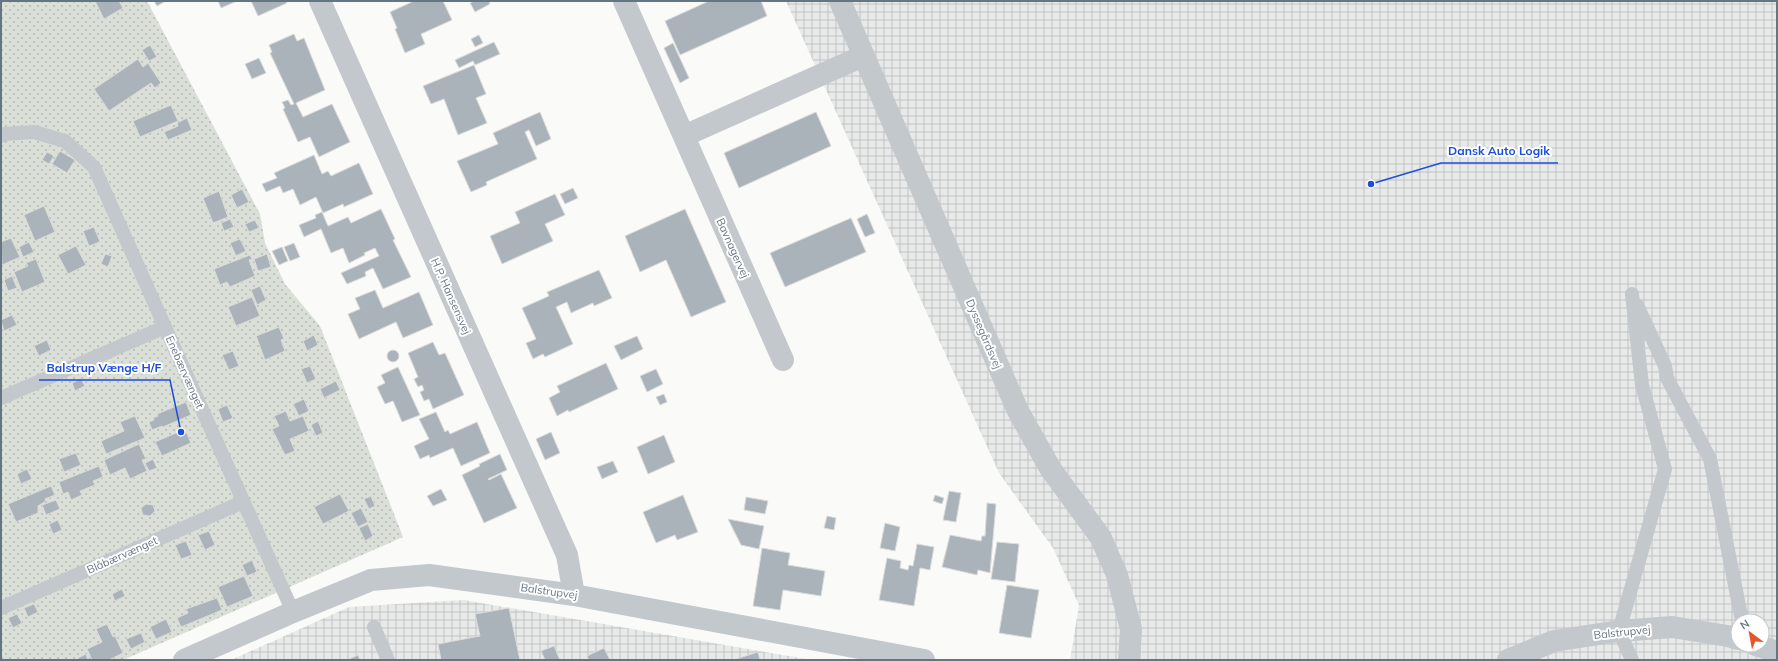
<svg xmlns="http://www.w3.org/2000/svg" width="1778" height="661" font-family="Mulish,sans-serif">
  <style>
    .industrial { fill: url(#industrial-grid); fill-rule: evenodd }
    .garden { fill: url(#garden-dots) }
    .building { fill: #aab3b9; stroke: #dcdcda }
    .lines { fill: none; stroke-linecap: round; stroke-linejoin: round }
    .lane { stroke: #c3c8cc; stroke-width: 14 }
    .street { stroke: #c3c8cc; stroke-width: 22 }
    .labels { text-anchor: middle; stroke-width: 4; stroke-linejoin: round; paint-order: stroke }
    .street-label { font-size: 11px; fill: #657683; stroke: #fff }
    .leader { fill: none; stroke: #1d4ed8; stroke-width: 1.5 }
    .callout-dot { fill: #1d4ed8; stroke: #fff; stroke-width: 1.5 }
    .callout-label { font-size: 12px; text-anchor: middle; font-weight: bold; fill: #1d4ed8; stroke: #fff; stroke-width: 4; stroke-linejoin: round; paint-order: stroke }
  </style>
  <defs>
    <pattern id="industrial-grid" width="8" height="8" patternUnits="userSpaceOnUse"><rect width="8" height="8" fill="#e8e9e9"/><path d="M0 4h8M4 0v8" fill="none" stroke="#c0c1c2"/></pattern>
    <pattern id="garden-dots" width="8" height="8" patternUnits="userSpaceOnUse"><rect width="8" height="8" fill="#dadfd7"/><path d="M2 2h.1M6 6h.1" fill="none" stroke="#b4b9b4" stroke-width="1.8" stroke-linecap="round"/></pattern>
  </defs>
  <rect width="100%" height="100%" fill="#fafaf8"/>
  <path class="industrial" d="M 786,1 L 1777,1 L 1777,660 L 1070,660 L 1079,605 L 1053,548 L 999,473 ZM 1738,621 L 1762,621 L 1762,645 L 1738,645 Z
    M 464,600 L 812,660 L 231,660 L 349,607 Z"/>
  <path class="garden" d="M 1,1 L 147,1 L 260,214 L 265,243 L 285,284 L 320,326 L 403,537 L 123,660 L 1,660 Z"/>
  <path class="building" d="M 95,1 L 119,1 L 123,8 L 104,19 Z
    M 154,1 L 166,1 L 157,6 Z
    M 218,1 L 237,1 L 221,8 Z
    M 251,1 L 286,1 L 287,3 L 258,16 Z
    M 414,1 L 443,1 L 452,20 L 421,34 L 425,44 L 405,53 L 395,29 L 397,28 L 390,12 Z
    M 474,1 L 489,1 L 490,4 L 475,12 L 470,3 Z
    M 709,1 L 761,1 L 767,16 L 680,55 L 665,21 Z
    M 294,34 L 297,41 L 304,38 L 325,90 L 296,103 L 303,117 L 332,104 L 350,142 L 319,157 L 310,137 L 298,142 L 283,109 L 285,108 L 282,102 L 288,100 L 291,105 L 294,104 L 270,53 L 272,52 L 269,45 Z
    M 479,35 L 483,43 L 475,47 L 471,39 Z
    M 494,42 L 500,54 L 475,65 L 473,61 L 459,68 L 455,60 Z
    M 673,43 L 689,78 L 680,83 L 664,48 Z
    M 150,45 L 157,57 L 149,61 L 142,50 Z
    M 259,58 L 266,73 L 252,79 L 245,64 Z
    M 138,59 L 143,67 L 148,63 L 161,83 L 155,88 L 151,83 L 109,111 L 94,89 Z
    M 474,65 L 486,94 L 476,98 L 487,123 L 458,135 L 444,99 L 431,104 L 423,86 Z
    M 171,105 L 178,121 L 140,137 L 133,121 Z
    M 540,112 L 551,139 L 536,146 L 529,130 L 525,132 L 537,159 L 486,182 L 487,185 L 471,192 L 457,161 L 498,144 L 493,133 Z
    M 816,112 L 831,146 L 739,188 L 724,153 Z
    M 187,118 L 192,130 L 168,140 L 164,132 L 178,126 L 177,123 Z
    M 60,151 L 75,160 L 67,173 L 52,164 Z
    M 47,152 L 54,156 L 49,164 L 42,160 Z
    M 314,155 L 322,174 L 328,171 L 331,176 L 359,163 L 373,194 L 344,207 L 343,204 L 323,213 L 316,197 L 300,205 L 293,189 L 283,193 L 280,186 L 266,192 L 262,184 L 277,178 L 274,173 Z
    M 573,188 L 578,198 L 565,204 L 560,194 Z
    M 242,189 L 249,202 L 237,208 L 231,195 Z
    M 219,191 L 228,217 L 213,223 L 203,198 Z
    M 555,194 L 565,215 L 545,224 L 553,241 L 502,264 L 490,236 L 520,223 L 515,212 Z
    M 44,206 L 55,232 L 35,241 L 24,215 Z
    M 381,209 L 395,239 L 393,240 L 411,277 L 383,289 L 373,268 L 365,272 L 366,276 L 347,284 L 341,273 L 379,256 L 375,248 L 364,253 L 365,255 L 349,263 L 343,248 L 331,253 L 321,229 L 304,237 L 299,225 L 316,218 L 315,215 L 322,212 L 328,226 L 348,217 L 351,223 Z
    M 685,209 L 726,302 L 691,317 L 666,260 L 640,272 L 625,236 Z
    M 867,214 L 875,233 L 865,237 L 857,219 Z
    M 851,218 L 866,252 L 785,287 L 770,253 Z
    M 230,219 L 234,227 L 224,231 L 221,223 Z
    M 255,220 L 259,228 L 249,232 L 245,224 Z
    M 94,227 L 100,242 L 89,246 L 83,231 Z
    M 11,238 L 20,257 L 2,265 L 1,242 Z
    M 240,239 L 246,251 L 236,256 L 230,243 Z
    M 29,242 L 34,252 L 23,257 L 19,247 Z
    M 294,243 L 300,257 L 290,261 L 284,247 Z
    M 76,246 L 86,265 L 68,274 L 58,255 Z
    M 282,247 L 288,261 L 279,265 L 272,251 Z
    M 105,254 L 112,256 L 108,267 L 101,264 Z
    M 267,254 L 271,267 L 258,271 L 254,259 Z
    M 250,255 L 252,259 L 249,260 L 255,276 L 230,287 L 227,282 L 220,285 L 214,269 Z
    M 36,259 L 45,282 L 22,292 L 14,272 L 28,266 L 26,263 Z
    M 599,270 L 612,298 L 594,306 L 593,303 L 571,313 L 567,302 L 556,307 L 573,344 L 545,357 L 543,354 L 533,359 L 526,343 L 536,339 L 522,308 L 549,296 L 547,292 Z
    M 12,276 L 17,288 L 8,291 L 4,280 Z
    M 260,286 L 266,300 L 257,305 L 251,290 Z
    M 375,290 L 383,308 L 419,292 L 433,325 L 403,338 L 396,322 L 359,339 L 348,314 L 360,309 L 355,298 Z
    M 252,297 L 260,316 L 236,326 L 228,307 Z
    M 12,315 L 17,325 L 4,331 L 1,320 Z
    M 279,327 L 284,339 L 281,340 L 285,351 L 265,360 L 256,336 Z
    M 314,335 L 318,345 L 307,351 L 303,341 Z
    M 637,336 L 643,349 L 621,360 L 614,346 Z
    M 47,340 L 51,350 L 39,356 L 34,346 Z
    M 433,342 L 439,355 L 445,353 L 464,395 L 433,409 L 429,399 L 424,401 L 420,392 L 424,390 L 422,385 L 418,387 L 414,379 L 418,377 L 408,353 Z
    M387 356a6 6 0 1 1 12 0a6 6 0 1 1-12 0Z
    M 233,351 L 239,366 L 229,370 L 222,355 Z
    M 606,363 L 618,389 L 569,412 L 568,410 L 557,416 L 549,398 L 560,392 L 557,386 Z
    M 310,366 L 316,379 L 307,383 L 301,369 Z
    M 398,367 L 420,415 L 402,422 L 393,401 L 385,404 L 377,387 L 385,383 L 381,375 Z
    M 656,369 L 663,384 L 647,392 L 640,376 Z
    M 81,379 L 85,386 L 75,391 L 72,383 Z
    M 336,381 L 340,390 L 324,398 L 320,389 Z
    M 664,394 L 667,402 L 660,405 L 656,397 Z
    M 304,399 L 309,411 L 299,416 L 293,404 Z
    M 186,402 L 191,415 L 163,427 L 162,426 L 152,430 L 149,422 L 154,420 L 153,418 L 158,416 L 157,414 Z
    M 227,405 L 233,418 L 223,422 L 218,409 Z
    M 286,411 L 290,421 L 303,416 L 309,431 L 290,439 L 295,451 L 285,455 L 272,429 L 279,426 L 274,416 Z
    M 436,412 L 445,432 L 448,430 L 450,434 L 477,422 L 490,453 L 461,466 L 453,448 L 430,458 L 429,455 L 420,459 L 414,446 L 429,439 L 419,419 Z
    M 135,416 L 145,438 L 106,454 L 101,441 L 124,431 L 120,422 Z
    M 318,421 L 323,433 L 316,436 L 311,425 Z
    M 185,429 L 191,443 L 162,456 L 155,442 Z
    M 551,432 L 560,453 L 545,460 L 536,439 Z
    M 664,435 L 675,462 L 648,474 L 637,447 Z
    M 139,444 L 146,459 L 142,460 L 147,471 L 130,479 L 125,468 L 110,475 L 104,460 Z
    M 76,453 L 81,465 L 64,472 L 59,459 Z
    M 500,454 L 507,470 L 488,479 L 489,480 L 501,474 L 517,508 L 484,523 L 462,475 L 480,466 L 479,464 Z
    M 153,459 L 157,468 L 149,471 L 145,463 Z
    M 613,461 L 618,472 L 602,479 L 597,467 Z
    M 99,466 L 103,477 L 93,481 L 95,485 L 80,491 L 82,495 L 71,500 L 68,492 L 63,494 L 59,482 Z
    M 27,469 L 32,479 L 21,484 L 17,474 Z
    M 51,486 L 55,495 L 45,499 L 46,501 L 38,506 L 38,513 L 16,522 L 8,504 Z
    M 441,489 L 447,500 L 433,506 L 427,496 Z
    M 949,491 L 961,493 L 956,522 L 943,520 Z
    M 340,494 L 349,511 L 323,524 L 314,507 Z
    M 683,495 L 698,532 L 677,540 L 675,535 L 656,543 L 643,512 Z
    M 935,495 L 944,498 L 942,504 L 933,501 Z
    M 371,496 L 375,506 L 369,509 L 364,499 Z
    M 746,497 L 768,501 L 765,514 L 744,510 Z
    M 56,500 L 60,509 L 46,515 L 42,505 Z
    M 987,503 L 996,504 L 990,573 L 978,570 L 977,575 L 942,567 L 950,535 L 981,541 L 982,536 L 985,536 Z
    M 146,504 L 153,505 L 155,511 L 150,516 L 143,515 L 141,508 Z
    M 361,508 L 368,522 L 358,527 L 351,513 Z
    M 827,516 L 836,518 L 834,530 L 824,528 Z
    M 728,519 L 764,526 L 759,549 L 741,545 Z
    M 58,520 L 62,530 L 53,534 L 49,524 Z
    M 885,523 L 900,527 L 895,551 L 880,548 Z
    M 368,524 L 373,536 L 365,541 L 359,528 Z
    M 209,531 L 215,545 L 205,550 L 198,535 Z
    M 186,541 L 192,555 L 181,559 L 175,545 Z
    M 997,542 L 1019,544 L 1015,582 L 991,579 Z
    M 917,544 L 934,547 L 930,570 L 920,568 L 914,606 L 879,600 L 887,558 L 901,561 L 900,568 L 908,570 L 909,565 L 913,566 Z
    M 762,548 L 790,553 L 788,565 L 825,571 L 821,596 L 783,590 L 780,610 L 753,606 Z
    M 252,560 L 257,572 L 247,576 L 242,565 Z
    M 244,576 L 253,596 L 227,607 L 218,587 Z
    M 1007,585 L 1039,590 L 1031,638 L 999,633 Z
    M 122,589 L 125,596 L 115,601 L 112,594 Z
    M 217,598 L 222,610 L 181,627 L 177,618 L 188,613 L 186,609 Z
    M 34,604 L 38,612 L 28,617 L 24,608 Z
    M 509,608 L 520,660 L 441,660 L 438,644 L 480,636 L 475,614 Z
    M 17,614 L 22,623 L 13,628 L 8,618 Z
    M 166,619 L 172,632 L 156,639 L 150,627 Z
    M 107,624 L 113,637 L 115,636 L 123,653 L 109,660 L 92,660 L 87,649 L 102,642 L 96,629 Z
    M 141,633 L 145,642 L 131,649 L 126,639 Z
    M 554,646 L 560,660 L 545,660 L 541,651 Z
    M 604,648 L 610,660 L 589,660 L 587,656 Z
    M 758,652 L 760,660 L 733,660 Z
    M 86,654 L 88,660 L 78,660 L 78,658 Z
    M 358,655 L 360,660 L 347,660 Z"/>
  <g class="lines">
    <path class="lane" d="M 1,136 L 4,134 L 34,132 L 65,141 L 94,167 L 165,327 L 293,612
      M 1632,294 L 1642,385 L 1665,469 L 1619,631 L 1632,660
      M 1637,305 L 1665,366 L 1667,378 L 1710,459 L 1742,621
      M 1,398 L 165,327
      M 1,608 L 243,502
      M 374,627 L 388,660"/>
    <path class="street" d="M 320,1 L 567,555 L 574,595
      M 624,1 L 783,360
      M 840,1 L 1018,411 L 1050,468 L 1101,538 L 1117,575 L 1131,629 L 1129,660
      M 684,136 L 863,56
      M 1756,645 L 1777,652
      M 184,660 L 293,612 L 371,580 L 429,575 L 574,595 L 924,660
      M 1508,660 L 1554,641 L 1619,631 L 1672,627 L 1728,636 L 1738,639"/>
  </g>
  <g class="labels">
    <g class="street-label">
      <text transform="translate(733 248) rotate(66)" y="4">Bavnagervej</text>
      <text transform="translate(451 296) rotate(66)" y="4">H.P. Hansensvej</text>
      <text transform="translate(984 334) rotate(67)" y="4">Dyssegårdsvej</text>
      <text transform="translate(185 372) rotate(66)" y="4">Enebærvænget</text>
      <text transform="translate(122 555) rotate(-24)" y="4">Blåbærvænget</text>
      <text transform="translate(549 591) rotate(8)" y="4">Balstrupvej</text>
      <text transform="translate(1622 632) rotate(-6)" y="4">Balstrupvej</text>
    </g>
  </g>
  <path class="leader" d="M1371 184L1441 163H1558M181 432L170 380H39"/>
  <g class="callout-dot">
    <circle cx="1371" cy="184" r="4"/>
    <circle cx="181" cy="432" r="4"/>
  </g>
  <g class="callout-label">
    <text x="1499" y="155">Dansk Auto Logik</text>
    <text x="104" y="372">Balstrup Vænge H/F</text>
  </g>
  <rect width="1778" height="661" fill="none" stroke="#657683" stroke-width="4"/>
  <g transform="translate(1750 633) rotate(328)"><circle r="19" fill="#ffffff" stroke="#c1c8cd"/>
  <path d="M0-3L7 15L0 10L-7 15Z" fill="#e4572e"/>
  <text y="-6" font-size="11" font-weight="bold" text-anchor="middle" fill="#657683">N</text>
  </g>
</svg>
